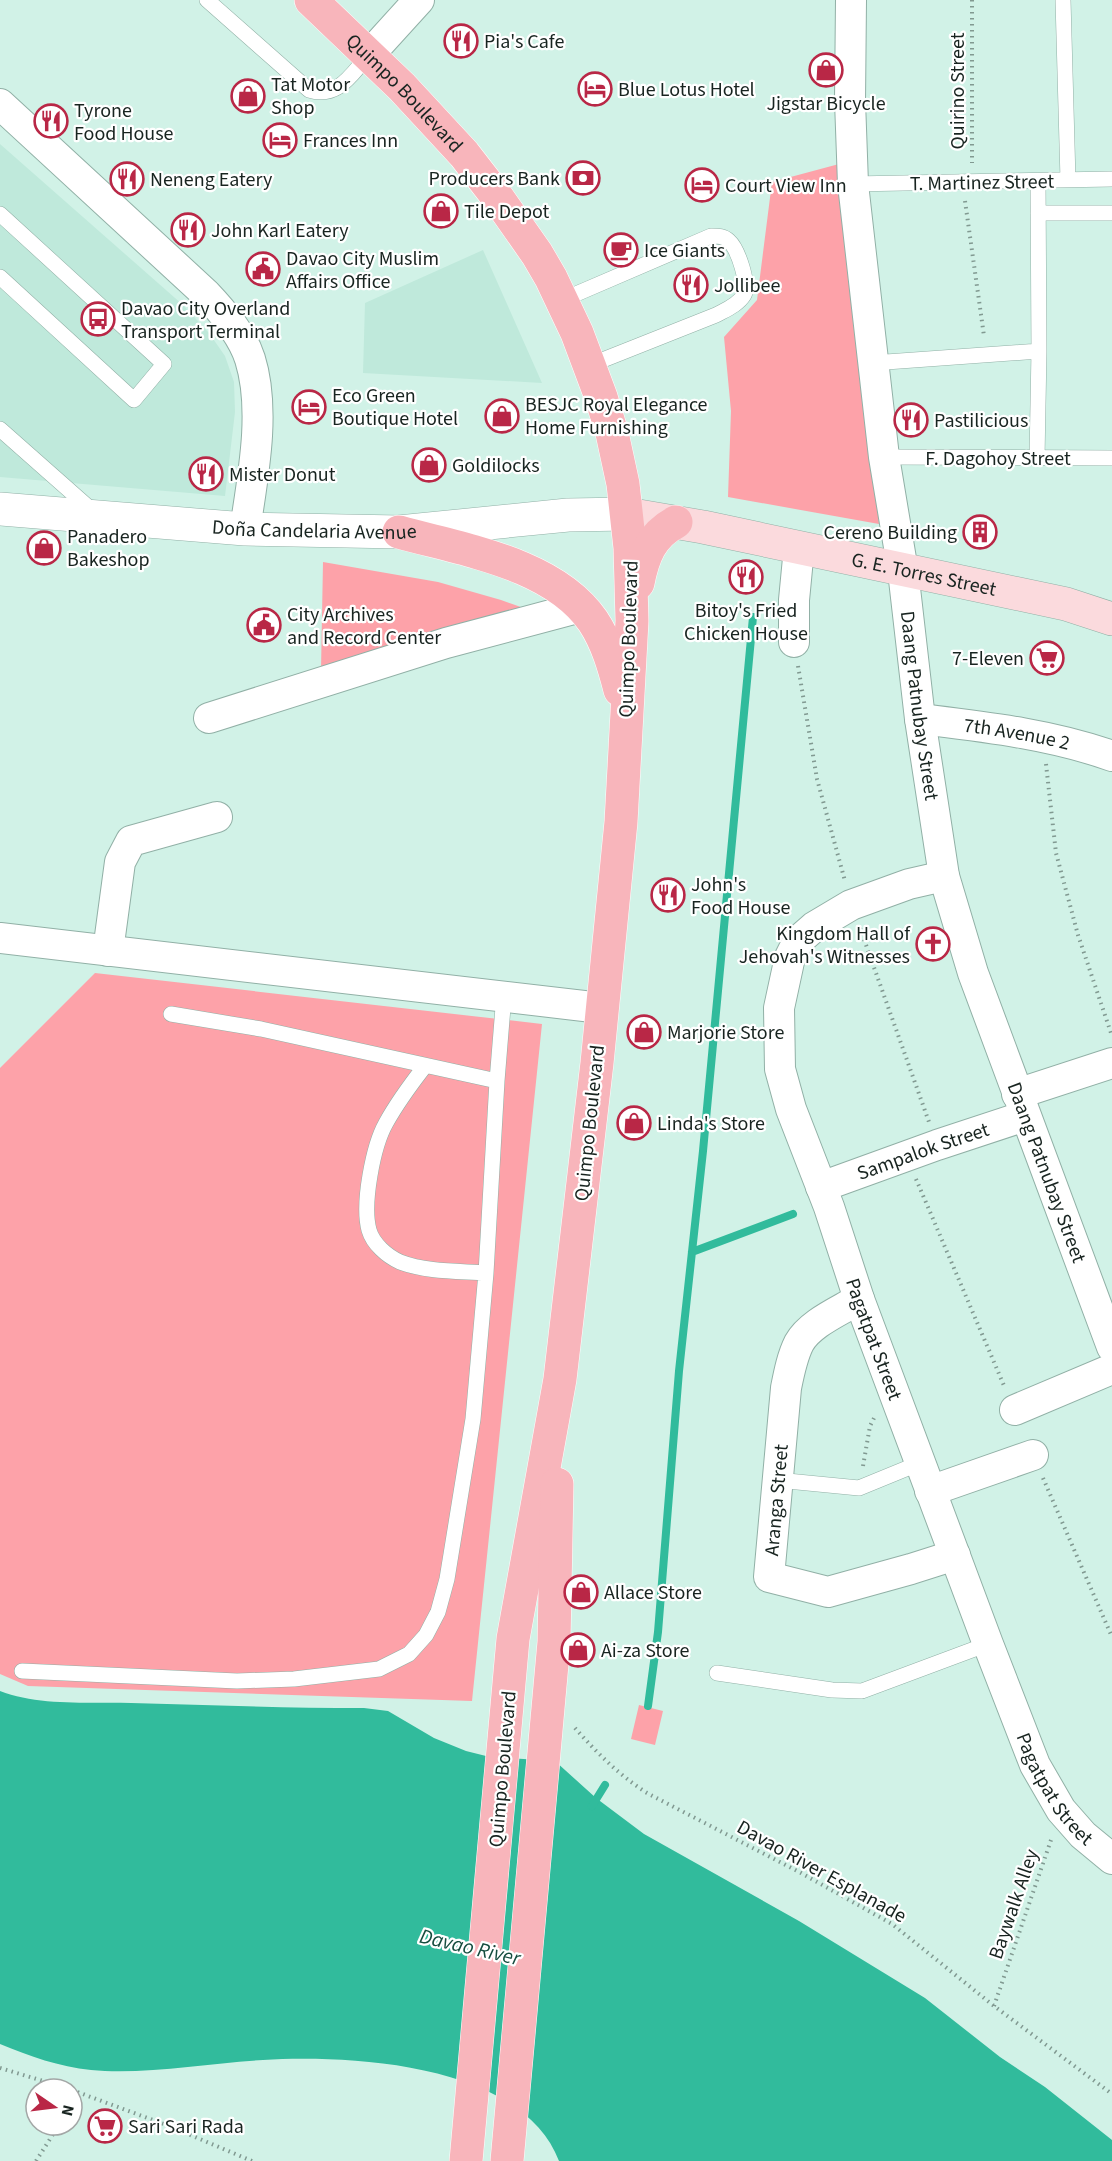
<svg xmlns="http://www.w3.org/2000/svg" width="1112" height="2161" font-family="'Source Sans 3',sans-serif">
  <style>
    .built { fill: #bfe9db }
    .green { fill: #fda2a9 }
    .water { fill: #31bb9c }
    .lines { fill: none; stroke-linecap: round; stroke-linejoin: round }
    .stream { stroke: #31bb9c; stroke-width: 8 }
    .service-casing { stroke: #91b0a6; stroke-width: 16 }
    .minor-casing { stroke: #91b0a6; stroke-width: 32 }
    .tertiary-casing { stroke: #91b0a6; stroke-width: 34 }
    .secondary-casing { stroke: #91b0a6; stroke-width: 34 }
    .primary-casing { stroke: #fff; stroke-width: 34 }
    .path { stroke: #819991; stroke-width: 4; stroke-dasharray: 1.5 4.5; stroke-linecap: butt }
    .service { stroke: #fff; stroke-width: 15 }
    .minor { stroke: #fff; stroke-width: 30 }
    .tertiary { stroke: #fff; stroke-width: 33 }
    .secondary { stroke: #fbdadd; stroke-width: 33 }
    .primary { stroke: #f8b5bb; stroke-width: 33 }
    .labels { text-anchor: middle; stroke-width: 4.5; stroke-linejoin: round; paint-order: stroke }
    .poi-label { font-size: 20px; fill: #182420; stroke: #fff; text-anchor: start }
    .street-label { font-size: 20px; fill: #182420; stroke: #fff }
    .water-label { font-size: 21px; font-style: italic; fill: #154d3f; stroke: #fff }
  </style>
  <rect width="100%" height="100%" fill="#d1f2e7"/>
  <path class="built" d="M 0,144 L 183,305 L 209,333 L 225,356 L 234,382 L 235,412 L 225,496 L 0,477 Z
    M 483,250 L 542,383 L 363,373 L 365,303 Z"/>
  <path class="green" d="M 839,164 L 879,524 L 728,497 L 731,411 L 724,337 L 757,300 L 772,182 Z
    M 323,562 L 438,582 L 501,600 L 535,612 L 321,670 Z
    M 95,973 L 542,1024 L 472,1701 L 28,1686 L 0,1674 L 0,1068 Z
    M 639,1705 L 663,1711 L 655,1745 L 631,1739 Z"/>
  <path class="water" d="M 0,1691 C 38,1706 90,1702 131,1703 C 209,1705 286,1708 364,1708 L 388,1711 L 434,1738 L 466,1751 L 490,1757 L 555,1761 L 596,1798 L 644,1834 L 799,1921 L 925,1998 L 1000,2057 L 1045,2087 L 1112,2140 L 1112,2161 L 559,2161 C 522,2063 351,2055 263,2060 C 208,2063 145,2075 91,2070 C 59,2067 30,2056 0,2044 Z"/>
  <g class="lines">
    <path class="stream" d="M 692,1252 L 793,1214
      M 648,1706 L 658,1632 L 679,1371 L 703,1151 L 753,617
      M 592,1806 L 605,1785"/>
    <defs>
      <path id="service" d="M 207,0 L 309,90 C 339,99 351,74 369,55
        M 1063,0 L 1068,180
        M 853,184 L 1112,179
        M 1038,213 L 1112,213
        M 0,214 L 164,364 L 134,400 L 0,277
        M 562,300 L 711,236 C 718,236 724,236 729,241 C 738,249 750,285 744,295 C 738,305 725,310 716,315 L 590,365
        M 872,363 L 1039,351
        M 0,429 L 95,513
        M 884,457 L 1112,458
        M 1037,458 L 1039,351 L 1038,181
        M 171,1014 L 261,1029 L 497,1081
        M 425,1066 C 411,1084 397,1103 386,1123 C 373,1146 362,1204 369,1230 C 373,1244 387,1256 400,1262 C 426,1272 459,1271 486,1273
        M 777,1480 L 859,1488 L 920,1463
        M 22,1671 L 237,1681 L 294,1679 L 379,1669 L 409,1654 L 426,1635 L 438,1612 L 447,1579 L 473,1419 L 486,1273 L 497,1081 L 504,995
        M 717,1673 L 832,1690 L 862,1691 L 988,1644"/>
      <g id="minor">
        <path id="s1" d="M 851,0 L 850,101 L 853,184 L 884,457 L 903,571 L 920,719 L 944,876 L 973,973 L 1112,1347"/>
        <path d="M 369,55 L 419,0"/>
        <path d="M 0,104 L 206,294 C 223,312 242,334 250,359 C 266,410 253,476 245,529"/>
        <path d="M 794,642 L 794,600 L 799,548"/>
        <path d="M 209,718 L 446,643 L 581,607"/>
        <path id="s2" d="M 920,719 C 985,727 1050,734 1112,756"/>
        <path id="s3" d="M 944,876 L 909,884 L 851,905 L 814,927 L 798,941 L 790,957 L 779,1008 L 780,1069 L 791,1109 L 829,1207 L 859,1299 L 988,1644 L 1035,1765 L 1061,1810 L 1083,1835 L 1112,1859"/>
        <path d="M 0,938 L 601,1008"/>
        <path d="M 108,951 L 120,862 L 131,841 L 217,817"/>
        <path d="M 1017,1094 L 1112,1063"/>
        <path id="s4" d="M 821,1187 L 937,1145 L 1025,1116"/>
        <path d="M 859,1299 C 840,1311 810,1323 799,1343 C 792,1357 789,1373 786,1388 L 769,1577 L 828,1592 L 911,1569 L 955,1555"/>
        <path d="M 1015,1410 L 1112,1369"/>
        <path d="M 930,1491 L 1033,1455"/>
      </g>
      <g id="tertiary">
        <path id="s5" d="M 0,509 L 245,529 L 399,532 L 568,515 L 627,514"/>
      </g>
      <g id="secondary">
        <path id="s6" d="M 627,514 L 703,527 L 1066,604 L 1112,619"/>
      </g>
      <g id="primary">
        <path id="s7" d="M 311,0 L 402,87 L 464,154 L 495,194 L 537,254 L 551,278 L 577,333 L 601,397 L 612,433 L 623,484 L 630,548 L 632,621 L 621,822 L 597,1063 L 560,1379 L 513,1639 L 466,2161"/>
        <path d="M 399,532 C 463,550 553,563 593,621 C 607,642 614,667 620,690"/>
        <path d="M 638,583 C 643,557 651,535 676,522"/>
        <path d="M 507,2161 L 554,1642 L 557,1484"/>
      </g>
    </defs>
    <use href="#service" class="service-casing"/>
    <use href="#minor" class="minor-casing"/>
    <use href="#tertiary" class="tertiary-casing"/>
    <use href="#secondary" class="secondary-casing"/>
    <use href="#primary" class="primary-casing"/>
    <path class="path" d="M 972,0 L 972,163
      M 965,201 L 984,336
      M 798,666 L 817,779 L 845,881
      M 1046,764 L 1056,853 L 1078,935 L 1112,1036
      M 860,928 L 929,1122
      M 916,1179 L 1005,1388
      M 863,1466 L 870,1426 L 874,1418
      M 1043,1478 L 1112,1637
      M 575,1728 C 597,1753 619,1775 647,1793 L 801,1873 L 892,1924 L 994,2006 L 1112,2094
      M 994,2006 L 1051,1840
      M 0,2068 L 70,2089
      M 72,2090 L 169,2126 L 252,2161
      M 36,2161 L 59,2125"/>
    <use href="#service" class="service"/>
    <use href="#minor" class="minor"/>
    <use href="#tertiary" class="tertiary"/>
    <use href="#secondary" class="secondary"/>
    <use href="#primary" class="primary"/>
  </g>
  <defs>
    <symbol id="restaurant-ring" viewBox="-11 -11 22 22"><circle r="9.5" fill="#fff" stroke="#b92746" stroke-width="1.5"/><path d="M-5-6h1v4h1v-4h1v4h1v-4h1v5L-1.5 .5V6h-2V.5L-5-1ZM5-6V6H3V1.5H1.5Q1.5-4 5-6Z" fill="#b92746"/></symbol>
    <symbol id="shop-ring" viewBox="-11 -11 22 22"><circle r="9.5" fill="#fff" stroke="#b92746" stroke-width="1.5"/><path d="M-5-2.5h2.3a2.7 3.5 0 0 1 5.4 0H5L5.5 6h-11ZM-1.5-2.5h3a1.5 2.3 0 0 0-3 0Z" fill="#b92746"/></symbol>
    <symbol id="hotel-ring" viewBox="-11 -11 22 22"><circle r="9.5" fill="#fff" stroke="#b92746" stroke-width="1.5"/><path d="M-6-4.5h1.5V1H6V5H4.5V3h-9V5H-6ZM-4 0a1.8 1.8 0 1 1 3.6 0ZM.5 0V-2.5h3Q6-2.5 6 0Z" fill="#b92746"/></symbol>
    <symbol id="bank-ring" viewBox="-11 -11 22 22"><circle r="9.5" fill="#fff" stroke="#b92746" stroke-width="1.5"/><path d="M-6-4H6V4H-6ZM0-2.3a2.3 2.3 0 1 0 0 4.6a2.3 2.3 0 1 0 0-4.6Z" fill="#b92746"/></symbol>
    <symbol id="cafe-ring" viewBox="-11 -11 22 22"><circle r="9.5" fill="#fff" stroke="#b92746" stroke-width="1.5"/><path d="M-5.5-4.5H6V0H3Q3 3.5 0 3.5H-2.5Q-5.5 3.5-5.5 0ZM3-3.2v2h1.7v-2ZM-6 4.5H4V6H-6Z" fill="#b92746"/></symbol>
    <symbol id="civic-ring" viewBox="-11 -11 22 22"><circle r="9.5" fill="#fff" stroke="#b92746" stroke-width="1.5"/><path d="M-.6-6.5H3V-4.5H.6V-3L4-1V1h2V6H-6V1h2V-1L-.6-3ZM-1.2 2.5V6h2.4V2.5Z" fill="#b92746"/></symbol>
    <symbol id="bus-ring" viewBox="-11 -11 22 22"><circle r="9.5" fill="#fff" stroke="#b92746" stroke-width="1.5"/><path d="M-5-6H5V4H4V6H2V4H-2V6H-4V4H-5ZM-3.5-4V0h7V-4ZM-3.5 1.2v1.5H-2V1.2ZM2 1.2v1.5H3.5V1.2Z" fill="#b92746"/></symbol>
    <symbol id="building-ring" viewBox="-11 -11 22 22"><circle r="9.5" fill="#fff" stroke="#b92746" stroke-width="1.5"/><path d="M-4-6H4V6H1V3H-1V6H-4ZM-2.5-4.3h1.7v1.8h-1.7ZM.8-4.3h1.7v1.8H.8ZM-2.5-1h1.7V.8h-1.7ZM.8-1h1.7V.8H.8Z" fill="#b92746"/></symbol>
    <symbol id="supermarket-ring" viewBox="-11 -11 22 22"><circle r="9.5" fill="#fff" stroke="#b92746" stroke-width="1.5"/><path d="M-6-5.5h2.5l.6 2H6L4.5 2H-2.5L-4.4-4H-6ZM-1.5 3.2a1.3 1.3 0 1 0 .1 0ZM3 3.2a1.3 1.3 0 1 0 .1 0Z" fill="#b92746"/></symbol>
    <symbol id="church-ring" viewBox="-11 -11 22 22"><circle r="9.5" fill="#fff" stroke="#b92746" stroke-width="1.5"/><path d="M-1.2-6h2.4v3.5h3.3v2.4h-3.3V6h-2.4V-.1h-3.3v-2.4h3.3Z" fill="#b92746"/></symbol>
  </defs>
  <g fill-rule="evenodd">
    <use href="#restaurant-ring" x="442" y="22" width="38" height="38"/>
    <use href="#shop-ring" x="807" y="51" width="38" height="38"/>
    <use href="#hotel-ring" x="576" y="70" width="38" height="38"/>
    <use href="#shop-ring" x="229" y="77" width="38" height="38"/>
    <use href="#restaurant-ring" x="32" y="102" width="38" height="38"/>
    <use href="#hotel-ring" x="261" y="121" width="38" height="38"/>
    <use href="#bank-ring" x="564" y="159" width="38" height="38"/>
    <use href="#restaurant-ring" x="108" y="160" width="38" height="38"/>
    <use href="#hotel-ring" x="683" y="166" width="38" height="38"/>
    <use href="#shop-ring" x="422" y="192" width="38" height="38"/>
    <use href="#restaurant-ring" x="169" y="211" width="38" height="38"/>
    <use href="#cafe-ring" x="602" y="231" width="38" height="38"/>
    <use href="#civic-ring" x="244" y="250" width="38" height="38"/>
    <use href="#restaurant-ring" x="672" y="266" width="38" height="38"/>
    <use href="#bus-ring" x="79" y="300" width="38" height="38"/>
    <use href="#hotel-ring" x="290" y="388" width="38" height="38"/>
    <use href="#shop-ring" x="483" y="397" width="38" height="38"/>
    <use href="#restaurant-ring" x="892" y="401" width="38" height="38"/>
    <use href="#shop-ring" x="410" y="446" width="38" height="38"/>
    <use href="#restaurant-ring" x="187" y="455" width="38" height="38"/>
    <use href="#building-ring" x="961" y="513" width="38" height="38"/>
    <use href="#shop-ring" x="25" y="529" width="38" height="38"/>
    <use href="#restaurant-ring" x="727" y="558" width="38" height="38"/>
    <use href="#civic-ring" x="245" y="606" width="38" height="38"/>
    <use href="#supermarket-ring" x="1028" y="639" width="38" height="38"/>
    <use href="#restaurant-ring" x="649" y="876" width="38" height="38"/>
    <use href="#church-ring" x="914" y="925" width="38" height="38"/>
    <use href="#shop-ring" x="625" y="1013" width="38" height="38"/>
    <use href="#shop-ring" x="615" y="1104" width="38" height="38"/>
    <use href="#shop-ring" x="562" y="1573" width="38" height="38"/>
    <use href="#shop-ring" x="559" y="1631" width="38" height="38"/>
    <use href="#supermarket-ring" x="86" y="2107" width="38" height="38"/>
  </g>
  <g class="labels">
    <g class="poi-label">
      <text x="484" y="48">Pia's Cafe</text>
      <text x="271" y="91">Tat Motor<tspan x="271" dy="23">Shop</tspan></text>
      <text x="618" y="96">Blue Lotus Hotel</text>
      <text x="826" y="110" text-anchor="middle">Jigstar Bicycle</text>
      <text x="74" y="117">Tyrone<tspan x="74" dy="23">Food House</tspan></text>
      <text x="303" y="147">Frances Inn</text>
      <text x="560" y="185" text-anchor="end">Producers Bank</text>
      <text x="150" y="186">Neneng Eatery</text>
      <text x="725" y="192">Court View Inn</text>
      <text x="464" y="218">Tile Depot</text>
      <text x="211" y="237">John Karl Eatery</text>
      <text x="644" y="257">Ice Giants</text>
      <text x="286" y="265">Davao City Muslim<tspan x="286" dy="23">Affairs Office</tspan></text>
      <text x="714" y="292">Jollibee</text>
      <text x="121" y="315">Davao City Overland<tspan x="121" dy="23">Transport Terminal</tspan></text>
      <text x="332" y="402">Eco Green<tspan x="332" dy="23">Boutique Hotel</tspan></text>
      <text x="525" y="411">BESJC Royal Elegance<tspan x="525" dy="23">Home Furnishing</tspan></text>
      <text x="934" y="427">Pastilicious</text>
      <text x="452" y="472">Goldilocks</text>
      <text x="229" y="481">Mister Donut</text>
      <text x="957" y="539" text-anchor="end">Cereno Building</text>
      <text x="67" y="543">Panadero<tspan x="67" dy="23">Bakeshop</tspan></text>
      <text x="746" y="617" text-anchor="middle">Bitoy's Fried<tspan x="746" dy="23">Chicken House</tspan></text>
      <text x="287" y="621">City Archives<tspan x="287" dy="23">and Record Center</tspan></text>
      <text x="1024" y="665" text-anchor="end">7-Eleven</text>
      <text x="691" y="891">John's<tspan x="691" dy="23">Food House</tspan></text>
      <text x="910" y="940" text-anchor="end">Kingdom Hall of<tspan x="910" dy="23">Jehovah's Witnesses</tspan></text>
      <text x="667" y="1039">Marjorie Store</text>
      <text x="657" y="1130">Linda's Store</text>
      <text x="604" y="1599">Allace Store</text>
      <text x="601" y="1657">Ai-za Store</text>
      <text x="128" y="2133">Sari Sari Rada</text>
    </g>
    <g class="street-label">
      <text transform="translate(957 91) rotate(-90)" y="7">Quirino Street</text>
      <text dy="7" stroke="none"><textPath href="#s7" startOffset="132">Quimpo Boulevard</textPath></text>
      <text transform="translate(982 182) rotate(-1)" y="7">T. Martinez Street</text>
      <text x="998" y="465">F. Dagohoy Street</text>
      <text dy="7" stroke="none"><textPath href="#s5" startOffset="315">Doña Candelaria Avenue</textPath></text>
      <text dy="7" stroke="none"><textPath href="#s6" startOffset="303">G. E. Torres Street</textPath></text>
      <text transform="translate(628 639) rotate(-88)" y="7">Quimpo Boulevard</text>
      <text dy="7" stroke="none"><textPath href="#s1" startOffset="710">Daang Patnubay Street</textPath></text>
      <text dy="7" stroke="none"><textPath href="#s2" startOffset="98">7th Avenue 2</textPath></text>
      <text transform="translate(589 1123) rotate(-84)" y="7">Quimpo Boulevard</text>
      <text dy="7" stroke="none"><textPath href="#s4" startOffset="108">Sampalok Street</textPath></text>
      <text dy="7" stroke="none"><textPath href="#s1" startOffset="1196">Daang Patnubay Street</textPath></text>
      <text dy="7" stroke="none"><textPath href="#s3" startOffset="579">Pagatpat Street</textPath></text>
      <text transform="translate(776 1500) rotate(-85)" y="7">Aranga Street</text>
      <text transform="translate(502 1769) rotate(-85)" y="7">Quimpo Boulevard</text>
      <text dy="7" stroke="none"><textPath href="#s3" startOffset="1065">Pagatpat Street</textPath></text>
      <text transform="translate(822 1871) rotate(29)" y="7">Davao River Esplanade</text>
      <text transform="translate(1013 1904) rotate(-71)" y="7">Baywalk Alley</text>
    </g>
    <g class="water-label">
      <text transform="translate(470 1947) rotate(13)" y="7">Davao River</text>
    </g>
  </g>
  <g transform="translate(54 2107) rotate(104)"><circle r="28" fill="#ffffff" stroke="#a3a7a6" stroke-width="1.5"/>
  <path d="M0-4.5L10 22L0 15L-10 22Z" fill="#b92746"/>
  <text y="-9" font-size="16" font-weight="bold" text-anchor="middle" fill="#182420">N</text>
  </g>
</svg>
